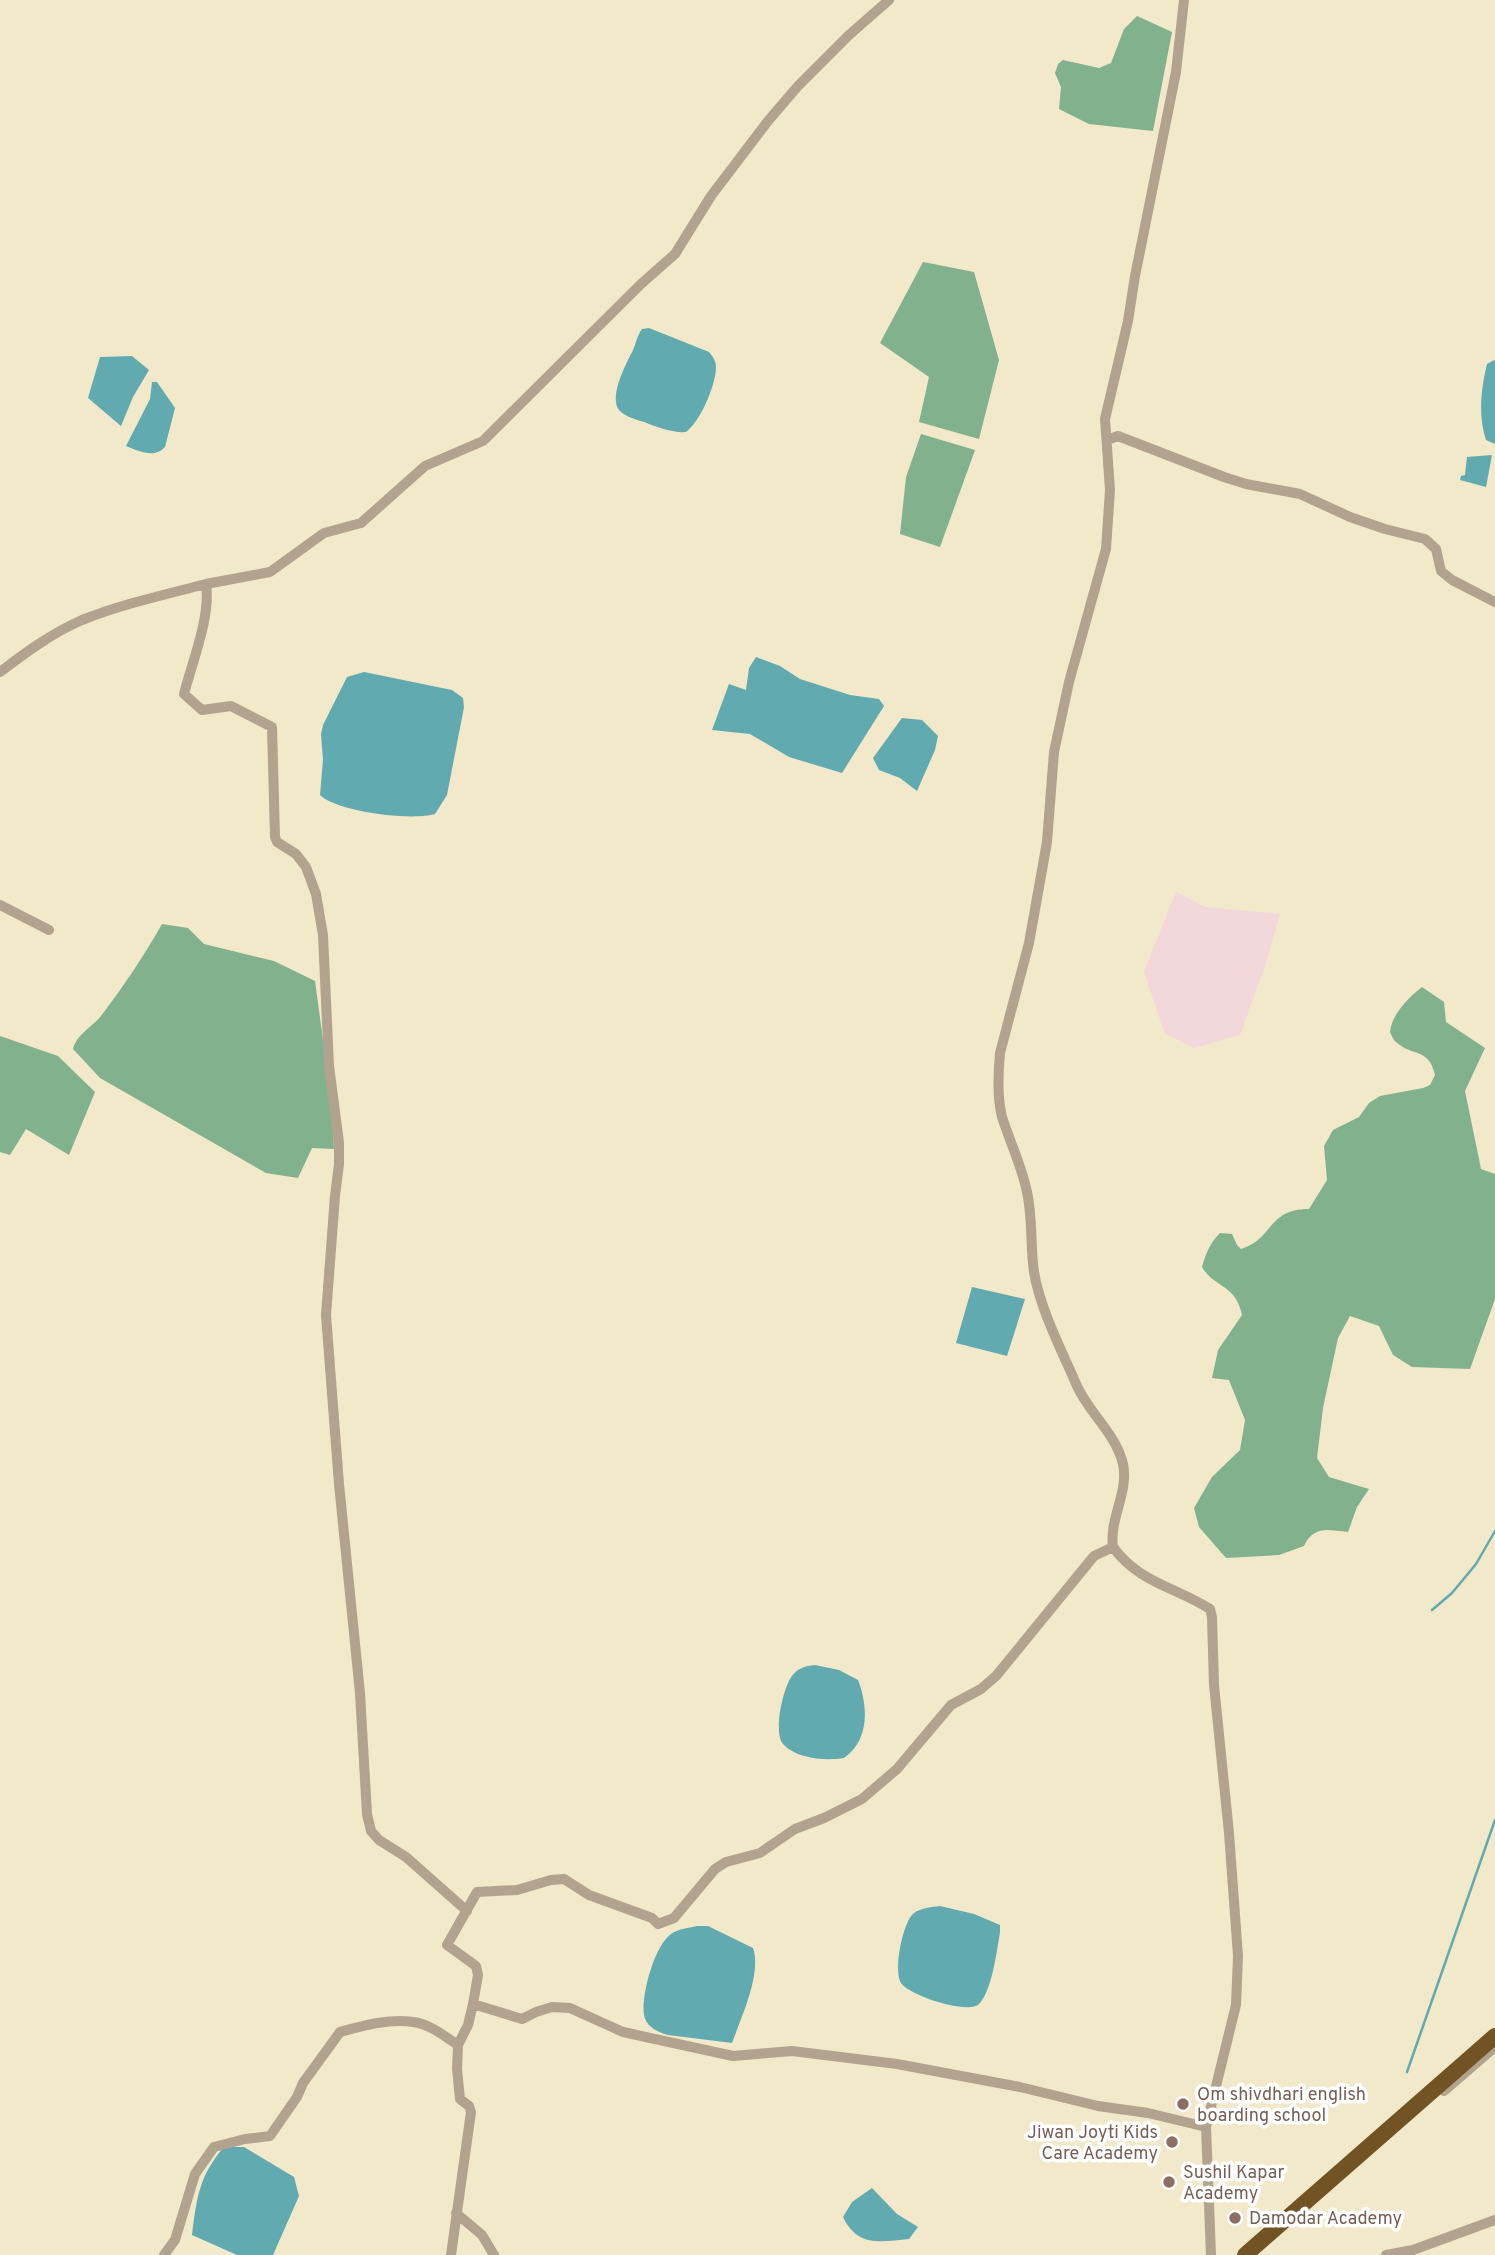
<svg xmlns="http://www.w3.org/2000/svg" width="1495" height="2255" font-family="Overpass,sans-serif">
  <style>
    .industrial { fill: #f2d7db }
    .forest { fill: #81b28d }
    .water { fill: #60aab0 }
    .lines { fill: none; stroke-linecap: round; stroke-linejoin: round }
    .stream { stroke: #60aab0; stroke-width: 2.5 }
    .minor { stroke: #b1a38e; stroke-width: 10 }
    .highway { stroke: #715324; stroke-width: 16 }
    .education-dot { fill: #8d6e63; stroke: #fff; stroke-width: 2.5 }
    .labels { text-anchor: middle; stroke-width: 7; stroke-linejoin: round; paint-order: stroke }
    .education-label { font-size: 18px; fill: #785e54; stroke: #fff; text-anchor: start }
  </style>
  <rect width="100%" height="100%" fill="#f1e9c9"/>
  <path class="industrial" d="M 1176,892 L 1205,907 L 1280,914 L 1266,963 L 1240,1035 L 1194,1048 L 1165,1034 L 1144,972 Z"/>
  <path class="forest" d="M 1137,16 L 1172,32 L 1153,131 L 1089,124 L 1059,109 L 1061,87 L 1055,73 L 1058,64 L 1063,60 L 1099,68 L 1111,63 L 1124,29 Z
    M 923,262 L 974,272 L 999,360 L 979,439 L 919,422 L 929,377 L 880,343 Z
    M 921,434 L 975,450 L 940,547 L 900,534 L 906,477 Z
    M 162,924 L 188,928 L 204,944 L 274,961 L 315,981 L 332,1106 L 334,1149 L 312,1148 L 298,1178 L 266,1173 L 100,1078 L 73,1049 C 77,1034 91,1028 101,1016 C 123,987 144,956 162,924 Z
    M 1422,987 L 1444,1002 L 1446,1022 L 1485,1048 L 1465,1091 L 1481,1169 L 1495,1174 L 1495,1299 L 1470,1369 L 1412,1367 L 1393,1355 L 1379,1326 L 1350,1316 L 1338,1338 L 1323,1408 L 1317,1458 L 1329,1477 L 1369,1489 L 1357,1507 L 1348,1532 C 1328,1530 1314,1525 1304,1546 L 1279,1555 L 1226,1558 L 1199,1527 L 1194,1508 L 1212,1477 L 1240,1450 L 1245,1420 L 1229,1380 L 1212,1378 L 1218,1350 L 1242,1315 C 1236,1284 1214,1288 1202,1267 C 1206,1253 1210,1243 1220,1233 L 1232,1234 L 1237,1245 L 1241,1249 C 1274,1239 1267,1209 1309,1209 L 1327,1180 L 1324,1146 L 1333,1130 L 1359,1117 L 1369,1103 L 1380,1096 L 1423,1088 L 1430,1085 L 1435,1075 C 1429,1047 1412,1057 1396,1042 C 1393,1040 1392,1036 1390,1032 C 1392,1014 1408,998 1422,987 Z
    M 0,1036 L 58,1056 L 95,1092 L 69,1155 L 26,1129 L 10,1155 L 0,1152 Z"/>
  <path class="water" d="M 649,328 L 709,352 C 713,357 716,361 716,367 C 716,385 700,422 686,432 C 673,433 661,428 649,424 C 640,420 626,418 619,410 C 609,397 625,366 631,354 C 636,346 636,337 642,329 Z
    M 132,356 L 149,370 L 133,397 L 121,426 L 88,398 L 100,357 Z
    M 1494,360 L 1495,361 L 1495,444 L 1486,440 C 1478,417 1481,388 1487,364 Z
    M 152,382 L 157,382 L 175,408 L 165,447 C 154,459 139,451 126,446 L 150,399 Z
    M 1492,455 L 1486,487 L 1460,480 L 1461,476 L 1465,475 L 1467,457 Z
    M 756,657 L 780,666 L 800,679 L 850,695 L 879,699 L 884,706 L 842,773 L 789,757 L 750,734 L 712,730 L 729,684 L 746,690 L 749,668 Z
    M 364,672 L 452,690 L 463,698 L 464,707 L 447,795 L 435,814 C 412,821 337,812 320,795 L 323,760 L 321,734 L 323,725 L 347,677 Z
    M 902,718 L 922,720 L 938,736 L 935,750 L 917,791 L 900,778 L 879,770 L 873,758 Z
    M 972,1287 L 1025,1299 L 1007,1356 L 956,1343 Z
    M 815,1665 L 839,1670 L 858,1680 C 868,1706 870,1740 844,1758 C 826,1761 796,1759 783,1744 C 773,1732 783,1688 792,1676 C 798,1668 805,1666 815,1665 Z
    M 940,1906 L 974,1914 L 1000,1925 L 1000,1932 C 997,1950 992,1991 979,2004 C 968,2015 908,1995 901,1983 C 893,1971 903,1921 914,1913 C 921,1908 932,1907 940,1906 Z
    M 697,1926 L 708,1926 L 753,1948 C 762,1973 741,2018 732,2043 L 668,2035 C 658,2032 646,2027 644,2015 C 641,1996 654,1946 671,1934 C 678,1929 688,1928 697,1926 Z
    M 224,2147 L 244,2147 L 294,2177 L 299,2196 L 273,2255 L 237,2255 L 192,2235 C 197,2197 199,2176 224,2147 Z
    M 872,2188 L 897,2214 L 918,2227 L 909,2239 C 880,2242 857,2247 843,2217 L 852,2202 Z"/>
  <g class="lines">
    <path class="stream" d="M 1432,1610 L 1452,1593 L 1476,1564 L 1495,1531
      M 1407,2072 L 1495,1820"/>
    <path class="minor" d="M 1184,0 L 1176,72 L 1135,276 L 1128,321 L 1105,419 L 1110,490 L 1106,549 L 1069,682 L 1054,752 L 1047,842 L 1029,943 L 1000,1053 C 998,1074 997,1097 1002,1117 C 1010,1142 1022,1167 1027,1192 C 1033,1219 1030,1245 1034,1272 C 1040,1309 1062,1351 1077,1386 C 1089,1413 1116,1434 1123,1464 C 1129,1492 1109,1519 1113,1547 C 1138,1582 1175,1587 1210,1609 L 1212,1617 L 1214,1685 L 1229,1833 L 1238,1956 L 1236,2005 L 1206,2127 L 1211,2255
      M 1107,440 L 1118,436 L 1224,477 L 1246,484 L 1300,494 L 1350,517 L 1385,529 L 1425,539 L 1436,549 L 1441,571 L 1452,580 L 1495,602
      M 0,672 C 25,653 52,633 82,620 C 122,604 164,595 206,584
      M 0,905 L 49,930
      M 1113,1547 L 1094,1556 L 996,1676 L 981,1689 L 951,1705 L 897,1769 L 862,1799 L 824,1818 L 795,1829 L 760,1853 L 726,1862 L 715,1869 L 674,1918 L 658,1924 L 652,1918 L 589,1895 L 564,1879 L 551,1880 L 517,1890 L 477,1892 L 447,1945 L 476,1966 L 478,1975 L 473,2004 L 522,2019 L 536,2012 L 552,2007 L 570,2008 L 623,2032 L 733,2056 L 792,2051 L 897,2064 L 1020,2087 L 1098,2106 L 1148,2113 L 1206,2127
      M 467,1911 L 406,1857 L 379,1840 L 371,1831 L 367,1814 L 360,1693 L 339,1484 L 326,1315 L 335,1196 L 339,1164 L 339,1143 L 329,1066 L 323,935 L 316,894 L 306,867 L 296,854 L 277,842 L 275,837 L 272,727 L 231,706 L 202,710 L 184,694 C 192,662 211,617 206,584 L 270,572 L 324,533 L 361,523 L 425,466 L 483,441 L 641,284 L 675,254 L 711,196 L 768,121 L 798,86 L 849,35 L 889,0
      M 1444,2091 L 1495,2047
      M 456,2213 L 482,2235 L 494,2255
      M 164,2255 L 175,2240 L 195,2174 L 214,2147 L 245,2139 L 270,2136 L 297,2097 L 303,2083 L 340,2032 C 362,2026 390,2018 413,2022 C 430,2024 444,2036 458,2045
      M 451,2255 L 471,2112 L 469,2106 L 460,2099 L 457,2069 L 458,2045 L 468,2025 L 473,2004
      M 1386,2255 L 1413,2250 L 1495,2220"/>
    <path class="highway" d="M 1245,2255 L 1495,2036"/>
  </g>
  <g class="education-dot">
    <circle cx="1183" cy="2104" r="7"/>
    <circle cx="1172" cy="2142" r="7"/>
    <circle cx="1169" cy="2182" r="7"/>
    <circle cx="1235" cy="2218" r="7"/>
  </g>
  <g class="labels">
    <g class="education-label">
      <text x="1197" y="2100">Om shivdhari english<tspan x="1197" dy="21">boarding school</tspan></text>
      <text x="1158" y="2138" text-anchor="end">Jiwan Joyti Kids<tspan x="1158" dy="21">Care Academy</tspan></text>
      <text x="1183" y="2178">Sushil Kapar<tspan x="1183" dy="21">Academy</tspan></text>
      <text x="1249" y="2224">Damodar Academy</text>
    </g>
  </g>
</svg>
